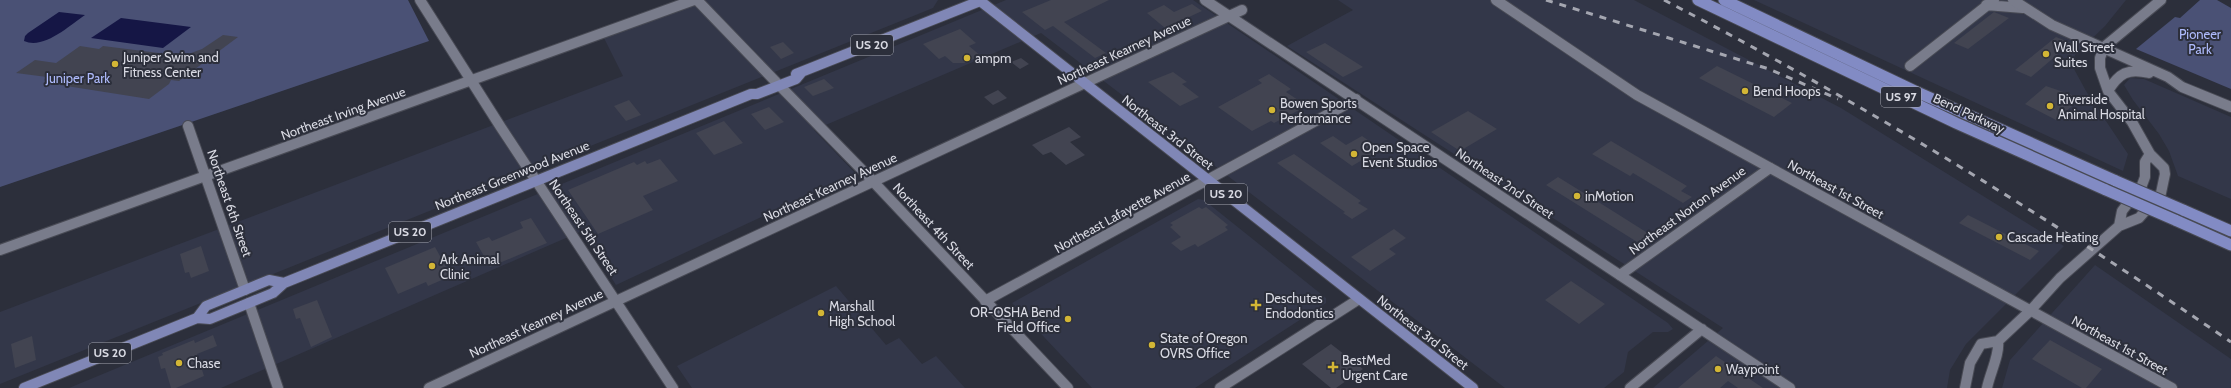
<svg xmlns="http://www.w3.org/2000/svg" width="2231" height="388" font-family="Cabin,sans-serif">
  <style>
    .built { fill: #333749 }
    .green { fill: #4a5175 }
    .water { fill: #151645 }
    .building { fill: #424451 }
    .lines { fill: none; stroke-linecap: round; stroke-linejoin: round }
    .minor-casing { stroke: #484a54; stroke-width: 12 }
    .tertiary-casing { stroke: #484a54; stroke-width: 12 }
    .secondary-casing { stroke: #484a54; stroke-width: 12 }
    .primary-casing { stroke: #484a54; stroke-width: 12 }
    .trunk-casing { stroke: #484a54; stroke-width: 13 }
    .minor { stroke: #797c8b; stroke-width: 10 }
    .tertiary { stroke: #797c8b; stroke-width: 10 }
    .secondary { stroke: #797c8b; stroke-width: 10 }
    .primary { stroke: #8087b6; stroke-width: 10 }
    .trunk { stroke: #828bc4; stroke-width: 11 }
    .rail { stroke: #a4a6b0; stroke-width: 3; stroke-dasharray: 7 7; stroke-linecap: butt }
    .trunk-bridge-casing { stroke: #484a54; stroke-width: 13; stroke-linecap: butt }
    .trunk-bridge { stroke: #828bc4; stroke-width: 11 }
    .poi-dot { fill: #d3b635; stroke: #2c2f3b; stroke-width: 1.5 }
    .labels { text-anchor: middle; stroke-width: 4; stroke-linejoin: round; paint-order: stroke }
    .shield { fill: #2c2f3b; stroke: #a5a7b1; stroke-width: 1 }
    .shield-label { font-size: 12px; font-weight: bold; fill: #d9dae3 }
    .park-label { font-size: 13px; fill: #aebafb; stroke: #2c2f3b }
    .poi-label { font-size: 13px; fill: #d9dae3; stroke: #2c2f3b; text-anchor: start }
    .street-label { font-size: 13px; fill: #d9dae3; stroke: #2c2f3b }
  </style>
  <rect width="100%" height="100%" fill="#2c2f3b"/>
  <path class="built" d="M 706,0 L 938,0 L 933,8 L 0,384 L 0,312 L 623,76 L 603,36 Z
    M 1006,0 L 1193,0 L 1668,323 L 1673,329 L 1668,332 L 1653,332 L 1628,352 L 1624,372 L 1604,388 L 1505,388 L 1041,33 L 814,130 L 855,173 L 616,285 L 582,231 L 221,388 L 69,388 Z
    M 1338,0 L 1634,0 L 1841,108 L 2064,246 L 1966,344 L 1950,370 L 1947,388 L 1653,388 L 1723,328 L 1287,46 L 1353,10 Z
    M 1754,0 L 2126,0 L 2105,26 L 2075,55 L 2074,69 L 2086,91 L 2128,154 L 2123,171 Z
    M 2130,78 L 2144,79 L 2231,117 L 2231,199 L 2178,176 L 2169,151 L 2159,134 L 2133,100 L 2124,85 Z
    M 1198,199 L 1204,200 L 1326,298 L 1326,303 L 1195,388 L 1092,388 L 1012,303 Z
    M 2095,265 L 2231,359 L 2231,388 L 2002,388 L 2010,360 Z
    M 836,286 L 886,345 L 899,338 L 922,364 L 936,356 L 965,388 L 692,388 L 677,366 Z"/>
  <path class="green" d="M 0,0 L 408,0 L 429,41 L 0,187 Z
    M 2200,0 L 2217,0 L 2231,8 L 2231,89 L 2136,49 L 2175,17 L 2180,18 Z"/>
  <path class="water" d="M 59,12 L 85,15 C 70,25 44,50 24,41 L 25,36 L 28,33 Z
    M 121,18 L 191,27 L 163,48 L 91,38 Z"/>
  <path class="building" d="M 1051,0 L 1109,0 L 1064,22 L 1106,53 L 1095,58 L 1053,26 L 1045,30 L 1022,12 Z
    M 1192,4 L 1202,11 L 1165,28 L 1147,13 L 1164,5 L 1174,12 Z
    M 1994,12 L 2009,18 L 1968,49 L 1954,43 Z
    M 960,29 L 976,43 L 969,46 L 981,56 L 964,63 L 953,63 L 945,56 L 939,59 L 923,44 Z
    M 223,35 L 238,37 L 179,81 L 171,80 L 169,84 L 149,99 L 60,85 L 63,83 L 44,80 L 47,77 L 16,73 L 35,60 L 56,63 L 80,46 L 99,49 L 103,46 L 183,56 L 202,49 Z
    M 2056,37 L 2071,43 L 2031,77 L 2015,70 Z
    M 783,42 L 794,53 L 781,59 L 770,47 Z
    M 1325,43 L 1363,67 L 1343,77 L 1306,52 Z
    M 1021,58 L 1029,64 L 1020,69 L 1011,62 Z
    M 1717,66 L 1792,103 L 1774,117 L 1699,78 Z
    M 1173,72 L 1187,82 L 1182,84 L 1199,97 L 1180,106 L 1148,82 Z
    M 1269,74 L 1291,89 L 1286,92 L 1307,106 L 1274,123 L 1271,121 L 1252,131 L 1218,107 L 1262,83 L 1258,80 Z
    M 824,79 L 834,88 L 813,96 L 804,87 Z
    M 2046,86 L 2075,96 L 2072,98 L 2078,101 L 2056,120 L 2025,104 Z
    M 998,90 L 1007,98 L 993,105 L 984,97 Z
    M 629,100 L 641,115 L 626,121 L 614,106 Z
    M 769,107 L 784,122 L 765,130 L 751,114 Z
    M 1468,111 L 1497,129 L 1460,151 L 1431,132 Z
    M 724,121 L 743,143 L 714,155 L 696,133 Z
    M 1069,127 L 1081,137 L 1070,142 L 1085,155 L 1066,165 L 1051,152 L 1043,155 L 1032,145 Z
    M 1333,136 L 1346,145 L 1362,136 L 1381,149 L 1352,166 L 1320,143 Z
    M 1611,141 L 1687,186 L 1681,191 L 1692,197 L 1683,203 L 1633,173 L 1630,176 L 1592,154 Z
    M 1294,154 L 1361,201 L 1358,203 L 1368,209 L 1352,219 L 1343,213 L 1345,212 L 1277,163 Z
    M 660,159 L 678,181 L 643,196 L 653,210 L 598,234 L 568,190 L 634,162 L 637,165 L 645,161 L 647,164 Z
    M 1558,177 L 1608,208 L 1654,237 L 1642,245 L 1546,185 Z
    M 1199,207 L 1202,209 L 1206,207 L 1228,225 L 1225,227 L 1228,230 L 1198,247 L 1195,244 L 1181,251 L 1171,243 L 1181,237 L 1170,227 L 1173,225 L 1170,223 Z
    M 1968,215 L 2039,251 L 2030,260 L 1959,223 Z
    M 531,218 L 547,243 L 490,267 L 476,242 L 489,237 L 492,241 L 523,228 L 520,222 Z
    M 1394,229 L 1406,238 L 1389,249 L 1396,254 L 1370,271 L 1351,257 Z
    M 201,246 L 209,271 L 191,278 L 189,272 L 185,273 L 180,254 Z
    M 435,247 L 451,276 L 428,286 L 426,282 L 398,294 L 385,268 Z
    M 1571,281 L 1605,304 L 1579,324 L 1545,300 Z
    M 317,300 L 332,337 L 311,347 L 300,318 L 296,319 L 293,309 Z
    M 213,335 L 217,346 L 197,354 L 204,376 L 176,388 L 171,388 L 165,368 L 161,369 L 158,357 L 163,355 L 162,353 L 194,340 L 195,343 Z
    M 32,336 L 36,360 L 15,368 L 11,344 Z
    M 2050,340 L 2102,369 L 2086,388 L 2082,388 L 2032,359 Z
    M 1331,344 L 1363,369 L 1336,388 L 1331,388 L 1302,364 Z
    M 1716,356 L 1763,388 L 1738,388 L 1728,381 L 1720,388 L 1678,388 Z"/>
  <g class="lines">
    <defs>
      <path id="minor" d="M 420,0 L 500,126 L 673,388
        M 697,0 L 776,82
        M 1205,0 L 1790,388
        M 1496,0 L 1637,95 L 2172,388
        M 1986,5 L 2023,8
        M 1910,66 L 1994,0
        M 779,85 L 867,175 L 1068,388
        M 188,126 L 245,290
        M 0,250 L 694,0
        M 985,301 L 1356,99
        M 249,303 L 278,388
        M 429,388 L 1242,10
        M 1220,388 L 1359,299
        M 1630,388 L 1702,329"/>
      <path id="tertiary" d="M 2104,47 L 2161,0
        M 1620,275 L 1770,168"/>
      <path id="secondary" d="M 2013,0 L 2052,25 L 2168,77 L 2182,87 L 2231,107
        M 2108,91 C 2119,73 2128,68 2149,73
        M 2119,226 L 2122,211 L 2142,185 L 2145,177 L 2145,162 L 2150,154
        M 1965,388 L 1970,363 L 1981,344 L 1998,341 L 2030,311 L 2060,278 L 2119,226 L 2139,218 L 2161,193 L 2165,174 L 2164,168 L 2150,154 L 2132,122 L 2108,91 L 2100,68 L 2100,58 L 2104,47
        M 1987,388 C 1990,373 2000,354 1998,341"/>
      <path id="primary" d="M 979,0 L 1473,388
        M 796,74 L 980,1
        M 197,318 L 206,306 L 269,280 L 284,283
        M 24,388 L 197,318 L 210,319 L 273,293 L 284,283 L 751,94 L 757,94 L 796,79 L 801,73"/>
      <path id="trunk" d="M 1698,0 L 1956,123 L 2106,190
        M 1724,0 L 1917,92 L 2116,181
        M 2183,210 L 2231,231
        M 2175,220 L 2231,245"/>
    </defs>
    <use href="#minor" class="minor-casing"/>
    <use href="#tertiary" class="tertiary-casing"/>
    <use href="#secondary" class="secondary-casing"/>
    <use href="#primary" class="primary-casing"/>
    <use href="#trunk" class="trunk-casing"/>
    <use href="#minor" class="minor"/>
    <use href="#tertiary" class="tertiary"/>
    <use href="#secondary" class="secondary"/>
    <use href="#primary" class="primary"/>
    <use href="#trunk" class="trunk"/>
    <path class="rail" d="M 1546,0 L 1769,69 L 1838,99
      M 1664,0 C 1861,102 2048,217 2231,342"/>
    <defs>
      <path id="trunk-bridge" d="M 2116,181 L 2183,210
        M 2106,190 L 2175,220"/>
    </defs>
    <use href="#trunk-bridge" class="trunk-bridge-casing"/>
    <use href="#trunk-bridge" class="trunk-bridge"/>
  </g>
  <g class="poi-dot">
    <circle cx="2046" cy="54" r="4"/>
    <circle cx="967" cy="58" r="4"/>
    <circle cx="115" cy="64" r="4"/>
    <circle cx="1745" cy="91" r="4"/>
    <circle cx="2050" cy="106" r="4"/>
    <circle cx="1272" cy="110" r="4"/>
    <circle cx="1354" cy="154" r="4"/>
    <circle cx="1577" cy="196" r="4"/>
    <circle cx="1999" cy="237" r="4"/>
    <circle cx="432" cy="266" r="4"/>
    <path d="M1254 299h4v4h4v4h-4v4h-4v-4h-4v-4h4z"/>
    <circle cx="821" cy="313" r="4"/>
    <circle cx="1068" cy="319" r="4"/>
    <circle cx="1152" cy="345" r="4"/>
    <circle cx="179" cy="363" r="4"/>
    <path d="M1331 361h4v4h4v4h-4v4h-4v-4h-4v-4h4z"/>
    <circle cx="1718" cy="369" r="4"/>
  </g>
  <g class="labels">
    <g class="shield">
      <rect x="851" y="35" width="42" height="20" rx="3"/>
      <rect x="1881" y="87" width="40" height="20" rx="3"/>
      <rect x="1205" y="184" width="42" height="20" rx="3"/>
      <rect x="389" y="222" width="42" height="20" rx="3"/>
      <rect x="89" y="343" width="42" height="20" rx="3"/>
    </g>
    <g class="shield-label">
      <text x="872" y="49">US 20</text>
      <text x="1901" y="101">US 97</text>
      <text x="1226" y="198">US 20</text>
      <text x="410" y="236">US 20</text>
      <text x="110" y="357">US 20</text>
    </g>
    <g class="park-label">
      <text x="2200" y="39">Pioneer<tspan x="2200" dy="15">Park</tspan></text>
      <text x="78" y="83">Juniper Park</text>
    </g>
    <g class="poi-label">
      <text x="2054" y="52">Wall Street<tspan x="2054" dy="15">Suites</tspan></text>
      <text x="123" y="62">Juniper Swim and<tspan x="123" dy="15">Fitness Center</tspan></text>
      <text x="975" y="63">ampm</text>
      <text x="1753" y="96">Bend Hoops</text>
      <text x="2058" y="104">Riverside<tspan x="2058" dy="15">Animal Hospital</tspan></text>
      <text x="1280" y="108">Bowen Sports<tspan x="1280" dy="15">Performance</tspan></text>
      <text x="1362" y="152">Open Space<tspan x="1362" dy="15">Event Studios</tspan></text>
      <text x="1585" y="201">inMotion</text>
      <text x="2007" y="242">Cascade Heating</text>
      <text x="440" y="264">Ark Animal<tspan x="440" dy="15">Clinic</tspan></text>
      <text x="1265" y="303">Deschutes<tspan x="1265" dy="15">Endodontics</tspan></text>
      <text x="829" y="311">Marshall<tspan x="829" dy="15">High School</tspan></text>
      <text x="1060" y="317" text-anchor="end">OR-OSHA Bend<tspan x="1060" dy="15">Field Office</tspan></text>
      <text x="1160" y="343">State of Oregon<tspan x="1160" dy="15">OVRS Office</tspan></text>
      <text x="1342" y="365">BestMed<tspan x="1342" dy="15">Urgent Care</tspan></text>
      <text x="187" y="368">Chase</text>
      <text x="1726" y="374">Waypoint</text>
    </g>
    <g class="street-label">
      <text transform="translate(1124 50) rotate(-25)" y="5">Northeast Kearney Avenue</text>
      <text transform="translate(343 113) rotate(-20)" y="5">Northeast Irving Avenue</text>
      <text transform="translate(1969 113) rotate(25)" y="5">Bend Parkway</text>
      <text transform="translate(1168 132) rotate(38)" y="5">Northeast 3rd Street</text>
      <text transform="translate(512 175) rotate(-22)" y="5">Northeast Greenwood Avenue</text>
      <text transform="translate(1505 183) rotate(34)" y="5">Northeast 2nd Street</text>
      <text transform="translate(830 187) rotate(-25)" y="5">Northeast Kearney Avenue</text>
      <text transform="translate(1836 189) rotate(29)" y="5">Northeast 1st Street</text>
      <text transform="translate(230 203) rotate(71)" y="5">Northeast 6th Street</text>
      <text transform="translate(1687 210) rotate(-36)" y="5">Northeast Norton Avenue</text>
      <text transform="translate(1122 212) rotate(-29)" y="5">Northeast Lafayette Avenue</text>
      <text transform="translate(934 226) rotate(47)" y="5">Northeast 4th Street</text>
      <text transform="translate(584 227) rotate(56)" y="5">Northeast 5th Street</text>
      <text transform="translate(536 323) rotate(-25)" y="5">Northeast Kearney Avenue</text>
      <text transform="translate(1423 332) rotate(38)" y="5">Northeast 3rd Street</text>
      <text transform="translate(2120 345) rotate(29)" y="5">Northeast 1st Street</text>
    </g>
  </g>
</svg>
